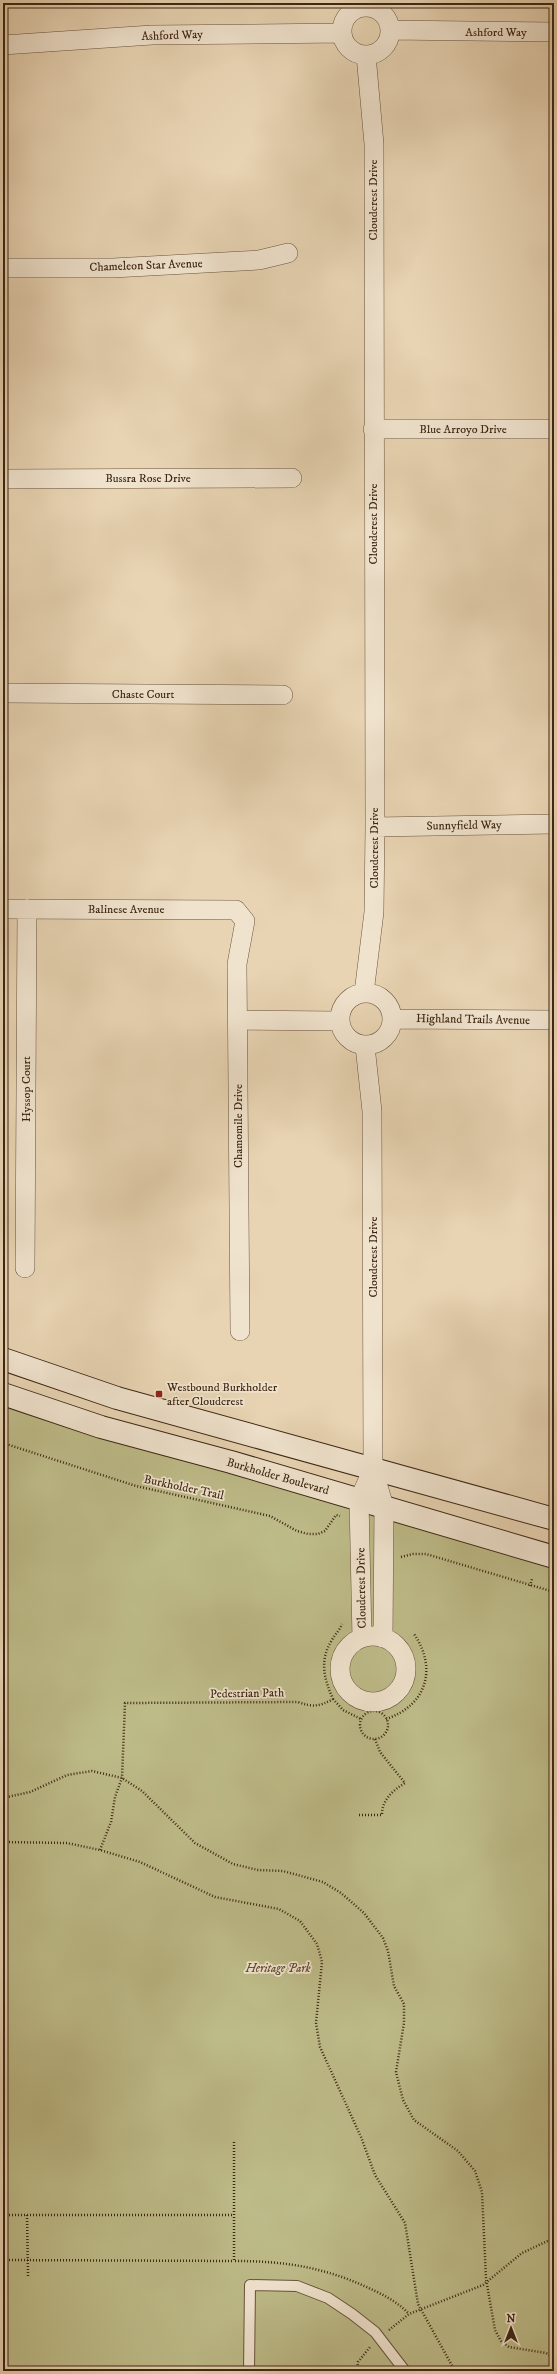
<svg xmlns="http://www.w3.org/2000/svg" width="557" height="2374" font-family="'IM FELL DW Pica',serif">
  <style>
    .green { fill: #bdbb88; stroke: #7e704e }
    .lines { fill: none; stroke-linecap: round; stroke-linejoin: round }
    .lane-casing { stroke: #68523b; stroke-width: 12 }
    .street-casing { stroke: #68523b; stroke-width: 20 }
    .secondary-casing { stroke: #3e2613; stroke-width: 24 }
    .path { stroke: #3e2613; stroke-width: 2.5; stroke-dasharray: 1 2; stroke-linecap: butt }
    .lane { stroke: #f0e3ce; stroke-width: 10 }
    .street { stroke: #f0e3ce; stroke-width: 19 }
    .secondary { stroke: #f0e3ce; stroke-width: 22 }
    .poi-dot { fill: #8f2418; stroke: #f0e3ce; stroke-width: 1.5 }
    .labels { text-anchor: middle; stroke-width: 3.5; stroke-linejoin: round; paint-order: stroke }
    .street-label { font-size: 12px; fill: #3e2613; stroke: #f0e3ce }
    .poi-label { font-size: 12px; fill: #3e2613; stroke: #f0e3ce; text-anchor: start }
    .park-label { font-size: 12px; font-style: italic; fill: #5e4b30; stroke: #f0e3ce }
  </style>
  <rect width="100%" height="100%" fill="#e8d4b3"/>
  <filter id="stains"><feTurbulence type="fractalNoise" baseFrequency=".005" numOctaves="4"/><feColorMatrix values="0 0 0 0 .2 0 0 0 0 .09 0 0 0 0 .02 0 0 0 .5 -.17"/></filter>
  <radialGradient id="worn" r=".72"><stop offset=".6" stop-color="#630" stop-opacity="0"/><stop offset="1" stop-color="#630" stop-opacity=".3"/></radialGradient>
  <path class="green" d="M 3,1401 L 554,1565 L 554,2371 L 3,2371 Z"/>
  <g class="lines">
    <defs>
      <path id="lane" d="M 249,2371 L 250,2285 L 297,2286 L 328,2298 L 352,2314 L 375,2332 L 405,2371"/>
      <path id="street" d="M342 31a24 24 0 1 1 48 0a24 24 0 1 1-48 0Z
        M 391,30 L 554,32
        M 3,45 L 152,35 L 342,33
        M 3,268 L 113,268 L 259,260 L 288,253
        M 373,429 L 554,429
        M 3,479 L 292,478
        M 3,693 L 283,695
        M 375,827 L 554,824
        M 3,909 L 236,910 L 245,921 L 237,964 L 240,1331
        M 364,993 L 374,912 L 375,827 L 374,144 L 366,55
        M340 1019a26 26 0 1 1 52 0a26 26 0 1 1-52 0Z
        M 392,1019 L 554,1020
        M 238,1020 L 339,1021
        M 365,1046 L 372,1111 L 373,1469 L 384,1507 L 383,1638
        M 25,1268 L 27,909
        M340 1669a33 33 0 1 1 66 0a33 33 0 1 1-66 0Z
        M 362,1638 L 359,1500 L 373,1469"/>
      <path id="secondary" d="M 3,1359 L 117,1398 L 554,1519
        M 3,1394 L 101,1427 L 231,1462 L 554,1557"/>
    </defs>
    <use href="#lane" class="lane-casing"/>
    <use href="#street" class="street-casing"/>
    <use href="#secondary" class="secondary-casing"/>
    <path class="path" d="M 3,1443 L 136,1486 L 270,1516 L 297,1531 L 308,1534 L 318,1534 L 325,1531 L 336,1515 L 340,1516
      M 401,1557 L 413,1554 L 426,1554 L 554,1592
      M 530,1586 L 532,1579
      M 333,1699 L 343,1710 L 361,1719
      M360 1725a14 14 0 1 1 28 0a14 14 0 1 1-28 0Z
      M 386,1719 C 426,1706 438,1669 414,1634
      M 3,1798 L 30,1792 L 67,1775 L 92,1771 L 122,1778 L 142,1791 L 195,1843 L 233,1864 L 258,1870 L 283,1871 L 323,1882 L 341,1893 L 364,1913 L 383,1938 L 388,1951 L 394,1986 L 404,2004 L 404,2023 L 396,2072 L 403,2100 L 414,2120 L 458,2151 L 475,2171 L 482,2192 L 486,2279 L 495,2330 L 501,2341 L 509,2347 L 546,2353 L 554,2358
      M 359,1815 L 382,1815 C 382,1800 392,1791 405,1783 L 380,1752 L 375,1739
      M 3,1842 L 67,1843 L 100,1850 L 140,1862 L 215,1897 L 279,1909 L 300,1921 L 317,1944 L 322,1962 L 316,2023 L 320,2047 L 361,2137 L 375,2175 L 405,2223 L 418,2304 L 455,2371
      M 100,1850 L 111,1822 L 115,1797 L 122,1778 L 125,1703 L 298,1702 C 312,1707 319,1707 333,1699 C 324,1679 319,1660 332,1640 C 335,1634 340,1630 342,1624
      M 234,2142 L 234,2261 C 285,2261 324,2267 371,2289 C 384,2295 399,2303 409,2314
      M 3,2215 L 234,2215
      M 27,2215 L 28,2276
      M 3,2260 L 234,2261
      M 389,2330 L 409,2314 L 483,2285 L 522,2253 L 554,2238
      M 357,2371 L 358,2362 L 370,2347"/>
    <use href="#lane" class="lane"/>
    <use href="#street" class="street"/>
    <use href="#secondary" class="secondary"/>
  </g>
  <rect class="poi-dot" x="155" y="1390" width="8" height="8" rx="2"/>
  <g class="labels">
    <g class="street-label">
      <text x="496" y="36">Ashford Way</text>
      <text transform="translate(172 35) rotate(-2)" y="4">Ashford Way</text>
      <text transform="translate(373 200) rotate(-90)" y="4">Cloudcrest Drive</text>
      <text transform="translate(146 265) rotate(-2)" y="4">Chameleon Star Avenue</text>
      <text x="463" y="433">Blue Arroyo Drive</text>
      <text x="148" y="482">Bussra Rose Drive</text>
      <text transform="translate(373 524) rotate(-90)" y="4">Cloudcrest Drive</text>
      <text x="143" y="698">Chaste Court</text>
      <text transform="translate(464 825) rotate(-1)" y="4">Sunnyfield Way</text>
      <text transform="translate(374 848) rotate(-90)" y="4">Cloudcrest Drive</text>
      <text x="126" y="913">Balinese Avenue</text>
      <text transform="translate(473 1019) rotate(1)" y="4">Highland Trails Avenue</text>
      <text transform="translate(26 1089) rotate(-90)" y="4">Hyssop Court</text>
      <text transform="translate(238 1126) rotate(-90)" y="4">Chamomile Drive</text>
      <text transform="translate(373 1257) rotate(-90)" y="4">Cloudcrest Drive</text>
      <text transform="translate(278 1476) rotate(16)" y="4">Burkholder Boulevard</text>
      <text transform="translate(184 1487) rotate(12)" y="4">Burkholder Trail</text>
      <text transform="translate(361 1588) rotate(-91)" y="4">Cloudcrest Drive</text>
      <text transform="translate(247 1693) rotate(-1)" y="4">Pedestrian Path</text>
    </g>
    <g class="poi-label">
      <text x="167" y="1391">Westbound Burkholder<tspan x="167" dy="14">after Cloudcrest</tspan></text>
    </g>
    <g class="park-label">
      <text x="278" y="1972">Heritage Park</text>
    </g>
  </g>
  <rect width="557" height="2374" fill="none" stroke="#e8d4b3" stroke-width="16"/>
  <rect x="4" y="4" width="549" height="2366" fill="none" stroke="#3e2613" stroke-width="2"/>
  <rect x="8" y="8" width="541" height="2358" fill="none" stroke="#3e2613"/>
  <g transform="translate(511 2328)" stroke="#f0e3ce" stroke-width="3" paint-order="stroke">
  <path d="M0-3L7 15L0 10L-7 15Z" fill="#3e2613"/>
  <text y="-6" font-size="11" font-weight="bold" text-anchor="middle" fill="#3e2613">N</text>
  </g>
  <rect width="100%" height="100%" filter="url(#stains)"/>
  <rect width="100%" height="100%" fill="url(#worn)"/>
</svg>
